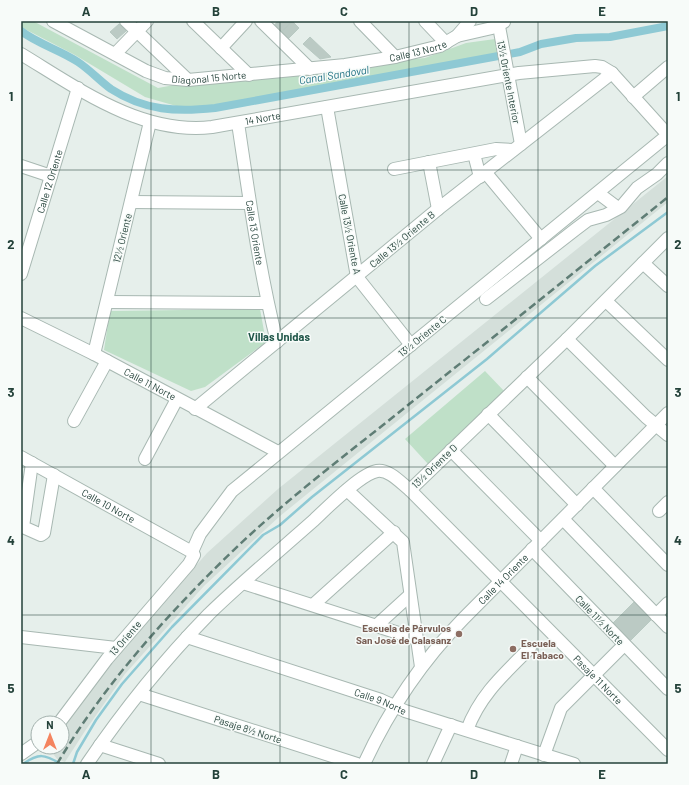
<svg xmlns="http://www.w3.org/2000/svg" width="689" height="785" font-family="Barlow,sans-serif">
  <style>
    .built { fill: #d4dfda }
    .green { fill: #bfe0c8 }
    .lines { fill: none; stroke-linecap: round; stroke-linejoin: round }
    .stream { stroke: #8ec9d4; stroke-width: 2.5 }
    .canal { stroke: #8ec9d4; stroke-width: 8 }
    .building { fill: #bbcac4; stroke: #b8c9c2 }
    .minor-casing { stroke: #a8b8b2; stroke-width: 14 }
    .minor { stroke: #fff; stroke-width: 12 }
    .rail { stroke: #5f7d75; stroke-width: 2.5; stroke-dasharray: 8 4; stroke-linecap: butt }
    .grid { fill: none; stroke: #24423a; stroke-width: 1; stroke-opacity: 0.55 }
    .education-dot { fill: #8d6e63; stroke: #f7fbf9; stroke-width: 1.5 }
    .labels { text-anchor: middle; stroke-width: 3; stroke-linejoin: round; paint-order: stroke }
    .street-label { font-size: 10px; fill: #24423a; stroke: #f7fbf9 }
    .education-label { font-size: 10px; font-weight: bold; fill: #785e54; stroke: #f7fbf9; text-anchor: end }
    .water-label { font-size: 11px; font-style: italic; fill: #1c6f80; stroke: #f7fbf9 }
    .neighbourhood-label { font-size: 11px; font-weight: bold; fill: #1f5548; stroke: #f7fbf9 }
    .neatline { fill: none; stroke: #24423a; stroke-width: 1.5 }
    .grid-label { font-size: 13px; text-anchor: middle; font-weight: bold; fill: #24423a }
  </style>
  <rect width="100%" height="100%" fill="#e6efeb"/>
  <path class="built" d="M 668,176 L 668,202 L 280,516 L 204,586 L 125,674 L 85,731 L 65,762 L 57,759 L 48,747 L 62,747 L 62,730 L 118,655 L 207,553 L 278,489 Z"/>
  <path class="green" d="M 21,21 L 33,21 L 158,88 L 201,80 L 425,58 L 466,43 L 495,39 L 498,56 L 190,110 L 145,97 L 75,55 L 21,27 Z
    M 260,309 L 266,342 L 205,387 L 191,391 L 104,350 L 110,311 Z
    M 485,371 L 505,392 L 428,464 L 405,439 Z"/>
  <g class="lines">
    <path class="stream" d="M 23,764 C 39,753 44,754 61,764
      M 73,764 L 77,752 L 96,720 L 122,684 L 172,627 L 263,535 L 280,525 L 312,497 L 487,359 L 595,266 L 668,212"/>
    <path class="canal" d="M 21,31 C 38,44 60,50 78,62 C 90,70 100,81 111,89 C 145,111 177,112 215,108 L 520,52 L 541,44 L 576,38 L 610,37 L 668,26"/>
  </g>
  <path class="building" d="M 278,21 L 292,21 L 279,35 L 272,28 Z
    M 292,21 L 299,28 L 286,41 L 279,35 Z
    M 119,24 L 126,31 L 117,39 L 110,32 Z
    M 310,37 L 331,57 L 320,59 L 303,44 Z
    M 636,600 L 653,618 L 629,642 L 612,624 Z"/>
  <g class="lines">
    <defs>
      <g id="minor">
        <path id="s1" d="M 53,21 L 146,71 L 165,78 L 188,80 L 345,65 L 395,57 L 440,46 L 457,36 L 470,21"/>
        <path d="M 126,21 L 188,80"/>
        <path d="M 193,21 L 249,75"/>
        <path d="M 261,21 L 310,69"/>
        <path d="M 360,21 L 395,57"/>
        <path d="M 425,21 L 446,43"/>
        <path d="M 498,21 L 521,144"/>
        <path d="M 457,36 L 492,28 L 504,22"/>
        <path d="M 221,48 L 246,21"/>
        <path id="s2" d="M 21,54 C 79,89 141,135 212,127 L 519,73 L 595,66 L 602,67 L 612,73 L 668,135 L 232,491 L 200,534 L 192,552"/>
        <path d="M 115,54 L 147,21"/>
        <path d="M 633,97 L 668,67"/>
        <path d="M 327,107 L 357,277 L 411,345"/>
        <path id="s3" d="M 238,123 C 249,196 259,270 277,342"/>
        <path d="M 474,154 L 480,177"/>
        <path d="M 429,162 L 438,209"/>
        <path d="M 21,166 L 51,176"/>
        <path d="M 394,169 L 496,149 L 513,150"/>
        <path d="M 486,173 L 541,239"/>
        <path d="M 598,193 L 618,208"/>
        <path d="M 131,202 L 249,203"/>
        <path d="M 643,263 L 668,286"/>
        <path id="s4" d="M 21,274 L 78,88"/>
        <path d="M 486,299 L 576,229 L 588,220 L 606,215 L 621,207 L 637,188 L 657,174 L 668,163"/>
        <path d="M 606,301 L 668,360"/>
        <path d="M 107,302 L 267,303"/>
        <path id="s5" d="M 21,318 L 94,354 L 278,452"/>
        <path d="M 567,339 L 646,417 L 668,435"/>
        <path d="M 94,354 L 150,122"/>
        <path d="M 527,377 L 615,466"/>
        <path d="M 195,409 L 438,209 L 612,73"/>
        <path d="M 488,414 L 577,505"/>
        <path d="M 74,421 L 107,361"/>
        <path d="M 451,450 L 541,541"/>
        <path id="s6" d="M 21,457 L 192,552 L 194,555 L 189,564 L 107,659 L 59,723"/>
        <path d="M 145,459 L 177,399"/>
        <path d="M 32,463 L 23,527 L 41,535 L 44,533 L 54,475"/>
        <path d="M 593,488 L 668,565"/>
        <path d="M 347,490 L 403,542 L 421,667"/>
        <path id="s7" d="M 410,490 L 668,750"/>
        <path d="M 659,511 L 668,502"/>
        <path d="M 563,519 L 668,627"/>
        <path d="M 532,549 L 668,689"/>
        <path d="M 243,583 L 417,639"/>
        <path d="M 313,605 L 394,532"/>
        <path d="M 656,615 L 668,603"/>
        <path d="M 376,626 L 410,595"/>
        <path d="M 21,637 L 116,648"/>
        <path id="s8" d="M 187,637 L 381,700 L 405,711 L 574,764"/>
        <path d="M 139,694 L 357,764"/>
        <path d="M 467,730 C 480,695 504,674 530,648"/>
        <path d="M 100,745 L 159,764"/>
        <path d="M 21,754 L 38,742"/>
        <path d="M 544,755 L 561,708 L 624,645"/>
        <path d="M 87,764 C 123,711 164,660 209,614 C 242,582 278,552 313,521 C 327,508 360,474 377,471 C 389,469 401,483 410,490 L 567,339 L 668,238"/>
        <path id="s9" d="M 364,764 C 389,710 421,662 463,619 L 668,413"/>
        <path d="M 433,764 L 451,725"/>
        <path d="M 511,764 L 517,746"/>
      </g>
    </defs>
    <use href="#minor" class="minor-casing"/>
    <use href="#minor" class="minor"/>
    <path class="rail" d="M 57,764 C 105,683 171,610 239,545 C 292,495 351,451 408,405 C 495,336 581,267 668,197"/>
  </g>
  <path class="grid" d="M 151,21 L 151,764M 280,21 L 280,764M 409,21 L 409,764M 538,21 L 538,764M 21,170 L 668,170M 21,318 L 668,318M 21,467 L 668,467M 21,615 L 668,615"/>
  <g class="education-dot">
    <circle cx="459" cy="634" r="4"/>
    <circle cx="513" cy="649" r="4"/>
  </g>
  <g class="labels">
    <g class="street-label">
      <text dy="4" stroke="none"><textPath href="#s1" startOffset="381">Calle 13 Norte</textPath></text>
      <text dy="4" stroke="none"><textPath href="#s1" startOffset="170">Diagonal 15 Norte</textPath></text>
      <text transform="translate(509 82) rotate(79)" y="4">13½ Oriente Interior</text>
      <text dy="4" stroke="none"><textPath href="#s2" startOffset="260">14 Norte</textPath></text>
      <text dy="4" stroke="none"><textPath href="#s4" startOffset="97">Calle 12 Oriente</textPath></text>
      <text dy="4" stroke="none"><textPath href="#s3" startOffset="111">Calle 13 Oriente</textPath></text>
      <text transform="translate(350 234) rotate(79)" y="4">Calle 13½ Oriente A</text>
      <text transform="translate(122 238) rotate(-76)" y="4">12½ Oriente</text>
      <text transform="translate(402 239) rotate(-40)" y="4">Calle 13½ Oriente B</text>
      <text transform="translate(422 336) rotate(-39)" y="4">13½ Oriente C</text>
      <text dy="4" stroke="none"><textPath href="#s5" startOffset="145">Calle 11 Norte</textPath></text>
      <text transform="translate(434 466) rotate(-44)" y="4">13½ Oriente D</text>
      <text dy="4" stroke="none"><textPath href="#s6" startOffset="100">Calle 10 Norte</textPath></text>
      <text dy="4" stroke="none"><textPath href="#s9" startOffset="233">Calle 14 Oriente</textPath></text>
      <text transform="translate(600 620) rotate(46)" y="4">Calle 11½ Norte</text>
      <text transform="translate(125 638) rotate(-49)" y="4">13 Oriente</text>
      <text dy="4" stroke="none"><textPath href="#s7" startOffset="267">Pasaje 11 Norte</textPath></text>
      <text dy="4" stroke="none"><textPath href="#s8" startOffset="204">Calle 9 Norte</textPath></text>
      <text transform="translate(248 729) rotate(18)" y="4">Pasaje 8½ Norte</text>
    </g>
    <g class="education-label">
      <text x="451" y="632">Escuela de Párvulos<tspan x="451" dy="12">San José de Calasanz</tspan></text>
      <text x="521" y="647" text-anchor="start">Escuela<tspan x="521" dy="12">El Tabaco</tspan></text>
    </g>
    <g class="water-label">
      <text transform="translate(334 75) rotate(-9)" y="4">Canal Sandoval</text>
    </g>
    <g class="neighbourhood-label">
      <text x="279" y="341">Villas Unidas</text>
    </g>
  </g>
  <rect width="689" height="785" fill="none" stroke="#f7fbf9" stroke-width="44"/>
  <g transform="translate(50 735)"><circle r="19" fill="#f7fbf9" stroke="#a3b1ad"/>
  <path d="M0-3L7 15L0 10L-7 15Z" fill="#f4845f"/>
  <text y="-6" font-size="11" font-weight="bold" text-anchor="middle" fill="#24423a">N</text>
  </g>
  <rect x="22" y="22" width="645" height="741" class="neatline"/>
  <g class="grid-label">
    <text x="86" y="16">A</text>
    <text x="216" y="16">B</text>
    <text x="344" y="16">C</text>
    <text x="474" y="16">D</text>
    <text x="602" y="16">E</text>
    <text x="11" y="101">1</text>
    <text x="678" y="101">1</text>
    <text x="11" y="249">2</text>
    <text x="678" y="249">2</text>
    <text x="11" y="397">3</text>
    <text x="678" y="397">3</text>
    <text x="11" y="545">4</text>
    <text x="678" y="545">4</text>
    <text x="11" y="693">5</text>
    <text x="678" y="693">5</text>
    <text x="86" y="779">A</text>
    <text x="216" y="779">B</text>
    <text x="344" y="779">C</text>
    <text x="474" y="779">D</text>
    <text x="602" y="779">E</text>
  </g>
</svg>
